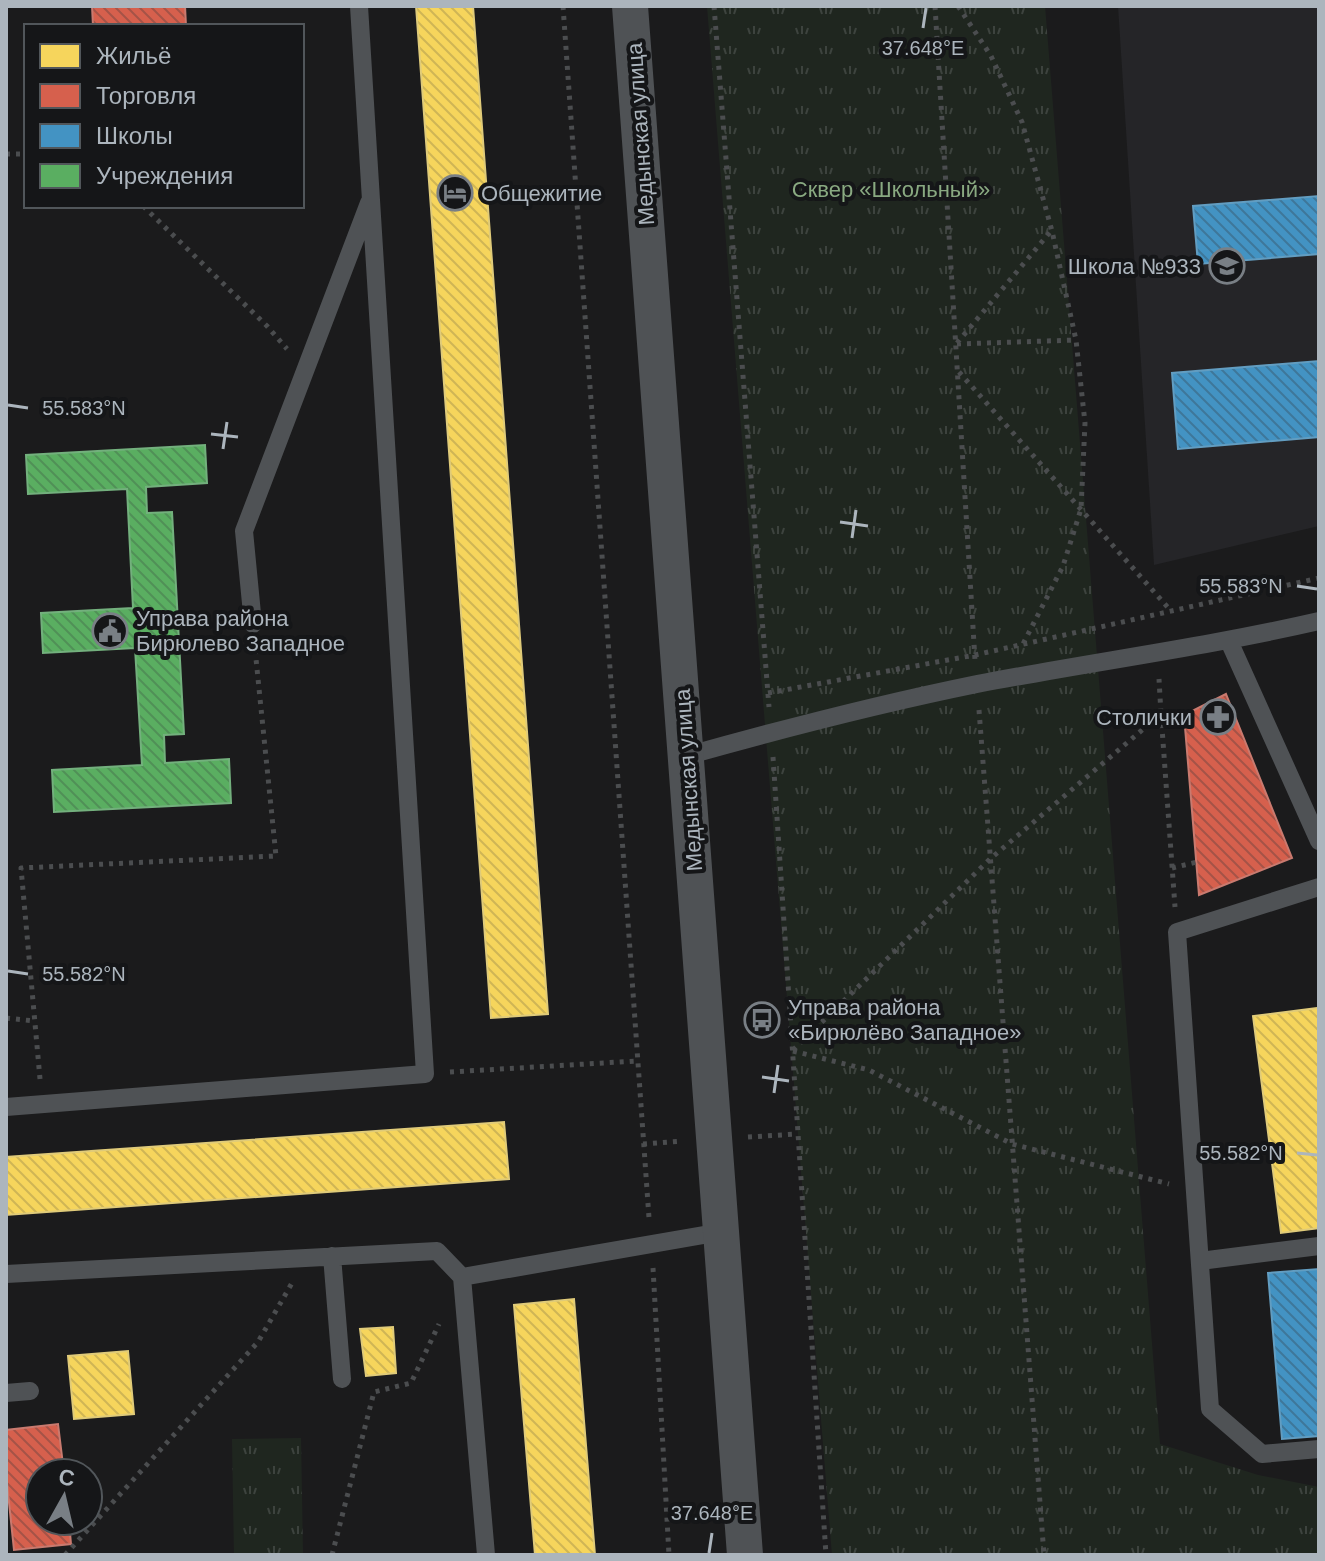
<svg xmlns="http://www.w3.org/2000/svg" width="1325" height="1561" font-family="Arial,sans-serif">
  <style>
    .built { fill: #252528 }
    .park { fill: url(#park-tufts) }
    .homes { fill: url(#homes-back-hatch); stroke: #e0cb79; stroke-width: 2 }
    .shops { fill: url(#shops-back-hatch); stroke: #c97a6f; stroke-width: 2 }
    .schools { fill: url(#schools-back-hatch); stroke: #629dc1; stroke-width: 2 }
    .public { fill: url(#public-back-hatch); stroke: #73b07d; stroke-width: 2 }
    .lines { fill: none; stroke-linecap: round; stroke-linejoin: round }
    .path { stroke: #4b4d4f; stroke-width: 5; stroke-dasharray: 4 6; stroke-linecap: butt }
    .lane { stroke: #4f5255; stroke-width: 18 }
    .street { stroke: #4f5255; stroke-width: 36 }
    .ticks { fill: none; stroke: #acb5bd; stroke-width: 3 }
    .labels { text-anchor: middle; stroke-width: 8; stroke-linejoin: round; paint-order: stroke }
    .street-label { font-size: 22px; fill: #acb5bd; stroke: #151618 }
    .park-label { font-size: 22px; fill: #89a981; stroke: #151618 }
    .poi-label { font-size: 22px; fill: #acb5bd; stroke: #151618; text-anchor: start }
    .ticks-label { font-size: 20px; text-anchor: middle; fill: #acb5bd; stroke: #151618; stroke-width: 8; stroke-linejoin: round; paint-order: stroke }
  </style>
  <defs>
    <pattern id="park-tufts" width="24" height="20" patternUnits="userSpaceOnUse" patternTransform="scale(2)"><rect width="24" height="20" fill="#1f261f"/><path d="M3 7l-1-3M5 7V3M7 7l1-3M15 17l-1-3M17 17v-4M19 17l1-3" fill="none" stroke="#3d433e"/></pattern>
    <pattern id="homes-back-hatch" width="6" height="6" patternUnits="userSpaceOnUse" patternTransform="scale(2)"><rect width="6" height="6" fill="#f6d55c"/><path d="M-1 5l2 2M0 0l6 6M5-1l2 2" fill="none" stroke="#cfb555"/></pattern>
    <pattern id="shops-back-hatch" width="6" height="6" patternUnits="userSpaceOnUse" patternTransform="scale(2)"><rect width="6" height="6" fill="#d6604d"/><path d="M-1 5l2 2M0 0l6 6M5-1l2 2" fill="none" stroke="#a55347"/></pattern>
    <pattern id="schools-back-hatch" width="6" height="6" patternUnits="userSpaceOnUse" patternTransform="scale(2)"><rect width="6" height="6" fill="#4393c3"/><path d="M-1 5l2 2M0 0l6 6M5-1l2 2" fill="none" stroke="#3e779a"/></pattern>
    <pattern id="public-back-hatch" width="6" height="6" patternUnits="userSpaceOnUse" patternTransform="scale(2)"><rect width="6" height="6" fill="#5aae61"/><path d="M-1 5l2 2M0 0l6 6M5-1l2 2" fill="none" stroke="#509057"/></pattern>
  </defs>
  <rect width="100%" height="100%" fill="#1b1b1c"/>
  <path class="built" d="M 1118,6 L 1319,6 L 1319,526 L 1154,565 Z"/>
  <path class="park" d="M 707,6 L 1045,6 L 1160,1444 L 1258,1475 L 1319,1487 L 1319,1555 L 832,1555 Z
    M 301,1438 L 303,1555 L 234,1555 L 232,1439 Z"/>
  <path class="homes" d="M 416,6 L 473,6 L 548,1014 L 491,1018 Z
    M 1318,1008 L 1319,1228 L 1281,1233 L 1253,1016 Z
    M 504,1122 L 509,1179 L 6,1215 L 6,1157 Z
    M 574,1299 L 595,1555 L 535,1555 L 514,1305 Z
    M 393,1327 L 396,1373 L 366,1376 L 360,1329 Z
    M 128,1351 L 134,1414 L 74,1419 L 68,1356 Z"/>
  <path class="shops" d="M 92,6 L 185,6 L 186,26 L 93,26 Z
    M 1226,694 L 1292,858 L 1199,895 L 1184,715 Z
    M 58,1424 L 64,1473 L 40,1473 L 40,1521 L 69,1521 L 71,1544 L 14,1550 L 6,1474 L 6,1430 Z"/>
  <path class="schools" d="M 1319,196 L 1319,254 L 1198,264 L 1193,206 Z
    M 1319,361 L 1319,437 L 1178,449 L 1172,373 Z
    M 1319,1269 L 1319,1436 L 1282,1439 L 1268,1273 Z"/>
  <path class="public" d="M 205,445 L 207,483 L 146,487 L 147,513 L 172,512 L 184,734 L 164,735 L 165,763 L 229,759 L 231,803 L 54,812 L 52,770 L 142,765 L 135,648 L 43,653 L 41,613 L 133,608 L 127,489 L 28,494 L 26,455 Z"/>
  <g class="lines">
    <path class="path" d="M 563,6 L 649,1218
      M 714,6 L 769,707
      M 935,6 L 975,660
      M 958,6 L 991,56 L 1022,122 L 1052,231 L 1076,340 L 1085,423 L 1081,509 L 1063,566 L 1023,644
      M 6,154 L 26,154
      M 143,206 L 267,326 L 287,349
      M 957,343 L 1051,231
      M 957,344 L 1076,340
      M 959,372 L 1171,611
      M 768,693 L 975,655 L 1319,578
      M 979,710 L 1044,1555
      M 1161,714 L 1175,907
      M 773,757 L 826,1555
      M 1172,868 L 1197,862
      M 6,1018 L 34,1021
      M 793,1050 L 990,859 L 1161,714 L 1159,679
      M 793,1051 L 869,1070 L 1012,1144 L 1169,1184
      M 450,1072 L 637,1061
      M 40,1079 L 21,868 L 276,856 L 255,649
      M 748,1137 L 797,1134
      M 643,1144 L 682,1141
      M 653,1268 L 669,1555
      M 65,1555 L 258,1342 L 292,1283
      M 332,1555 L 374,1392 L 411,1383 L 439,1324"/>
    <path class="lane" d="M 253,624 L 244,531 L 369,203
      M 1229,641 L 1319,841
      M 686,756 C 782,729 879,704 977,684 C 1091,662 1206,647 1319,621
      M 1319,887 L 1177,932 L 1210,1409 L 1262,1454 L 1319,1449
      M 6,1107 L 425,1074 L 359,6
      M 332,1256 L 342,1379
      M 1200,1261 L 1319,1246
      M 6,1274 L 437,1251 L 462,1277
      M 6,1393 L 30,1391
      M 486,1555 L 462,1277 L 721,1232"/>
    <path class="street" d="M 630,6 L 745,1555"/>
  </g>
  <path class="ticks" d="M 923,28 L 926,8M 8,405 L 28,408M 211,434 L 238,437M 223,449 L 227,422M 840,522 L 868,526M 852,538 L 856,510M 1297,586 L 1317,589M 8,971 L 28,974M 762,1077 L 789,1081M 774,1093 L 778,1065M 1297,1153 L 1317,1155M 709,1553 L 712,1533"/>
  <defs>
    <symbol id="hotel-ring" viewBox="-11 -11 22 22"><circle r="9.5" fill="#151618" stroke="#797f85" stroke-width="1.5"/><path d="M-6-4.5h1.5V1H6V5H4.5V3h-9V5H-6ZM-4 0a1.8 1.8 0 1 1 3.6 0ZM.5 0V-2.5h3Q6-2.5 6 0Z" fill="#797f85"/></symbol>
    <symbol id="school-ring" viewBox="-11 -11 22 22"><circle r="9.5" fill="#151618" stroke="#797f85" stroke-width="1.5"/><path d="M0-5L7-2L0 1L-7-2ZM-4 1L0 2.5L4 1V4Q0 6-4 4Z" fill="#797f85"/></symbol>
    <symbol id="civic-ring" viewBox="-11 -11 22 22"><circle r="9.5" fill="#151618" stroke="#797f85" stroke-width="1.5"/><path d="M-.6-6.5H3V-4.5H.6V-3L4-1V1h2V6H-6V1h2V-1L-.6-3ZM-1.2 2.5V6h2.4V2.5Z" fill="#797f85"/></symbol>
    <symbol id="pharmacy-ring" viewBox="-11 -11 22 22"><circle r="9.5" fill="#151618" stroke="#797f85" stroke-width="1.5"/><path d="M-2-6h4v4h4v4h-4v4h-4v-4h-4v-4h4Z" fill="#797f85"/></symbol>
    <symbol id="bus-ring" viewBox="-11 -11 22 22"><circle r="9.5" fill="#151618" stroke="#797f85" stroke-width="1.5"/><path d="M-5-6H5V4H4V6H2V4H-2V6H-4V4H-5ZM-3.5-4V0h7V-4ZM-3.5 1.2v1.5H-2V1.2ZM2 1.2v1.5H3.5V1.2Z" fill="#797f85"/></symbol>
  </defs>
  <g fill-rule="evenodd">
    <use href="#hotel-ring" x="435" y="173" width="40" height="40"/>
    <use href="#school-ring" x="1207" y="246" width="40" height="40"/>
    <use href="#civic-ring" x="90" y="611" width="40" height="40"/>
    <use href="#pharmacy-ring" x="1198" y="697" width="40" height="40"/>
    <use href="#bus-ring" x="742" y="1000" width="40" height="40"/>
  </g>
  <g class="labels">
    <g class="street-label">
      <text transform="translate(640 134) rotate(-94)" y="8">Медынская улица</text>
      <text transform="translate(688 780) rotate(-94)" y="8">Медынская улица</text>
    </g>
    <g class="park-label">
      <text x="891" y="197">Сквер «Школьный»</text>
    </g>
    <g class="poi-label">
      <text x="481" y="201">Общежитие</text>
      <text x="1201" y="274" text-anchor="end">Школа №933</text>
      <text x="136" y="626">Управа района<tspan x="136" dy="25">Бирюлево Западное</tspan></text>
      <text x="1192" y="725" text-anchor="end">Столички</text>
      <text x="788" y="1015">Управа района<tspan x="788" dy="25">«Бирюлёво Западное»</tspan></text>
    </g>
  </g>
  <g class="ticks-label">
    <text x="923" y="55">37.648°E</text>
    <text x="84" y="415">55.583°N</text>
    <text x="1241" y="593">55.583°N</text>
    <text x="84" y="981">55.582°N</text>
    <text x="1241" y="1160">55.582°N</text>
    <text x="712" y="1520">37.648°E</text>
  </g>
  <rect width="1325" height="1561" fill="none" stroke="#acb5bd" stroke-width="16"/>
  <rect x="24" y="24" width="280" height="184" fill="#151618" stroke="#51565a" stroke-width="2"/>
  <rect x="40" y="44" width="40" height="24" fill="#f6d55c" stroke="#51565a" stroke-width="2"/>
  <text x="96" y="64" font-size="24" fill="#acb5bd">Жильё</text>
  <rect x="40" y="84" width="40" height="24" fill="#d6604d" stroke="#51565a" stroke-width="2"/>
  <text x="96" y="104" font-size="24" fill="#acb5bd">Торговля</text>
  <rect x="40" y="124" width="40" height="24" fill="#4393c3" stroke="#51565a" stroke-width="2"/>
  <text x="96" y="144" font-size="24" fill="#acb5bd">Школы</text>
  <rect x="40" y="164" width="40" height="24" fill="#5aae61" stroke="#51565a" stroke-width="2"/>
  <text x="96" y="184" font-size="24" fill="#acb5bd">Учреждения</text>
  <g transform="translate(64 1497) rotate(8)"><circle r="38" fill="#151618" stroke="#51565a" stroke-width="2"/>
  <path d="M0-6L14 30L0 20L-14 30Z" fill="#797f85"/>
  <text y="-12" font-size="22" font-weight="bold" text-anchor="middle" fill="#acb5bd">С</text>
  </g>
</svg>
